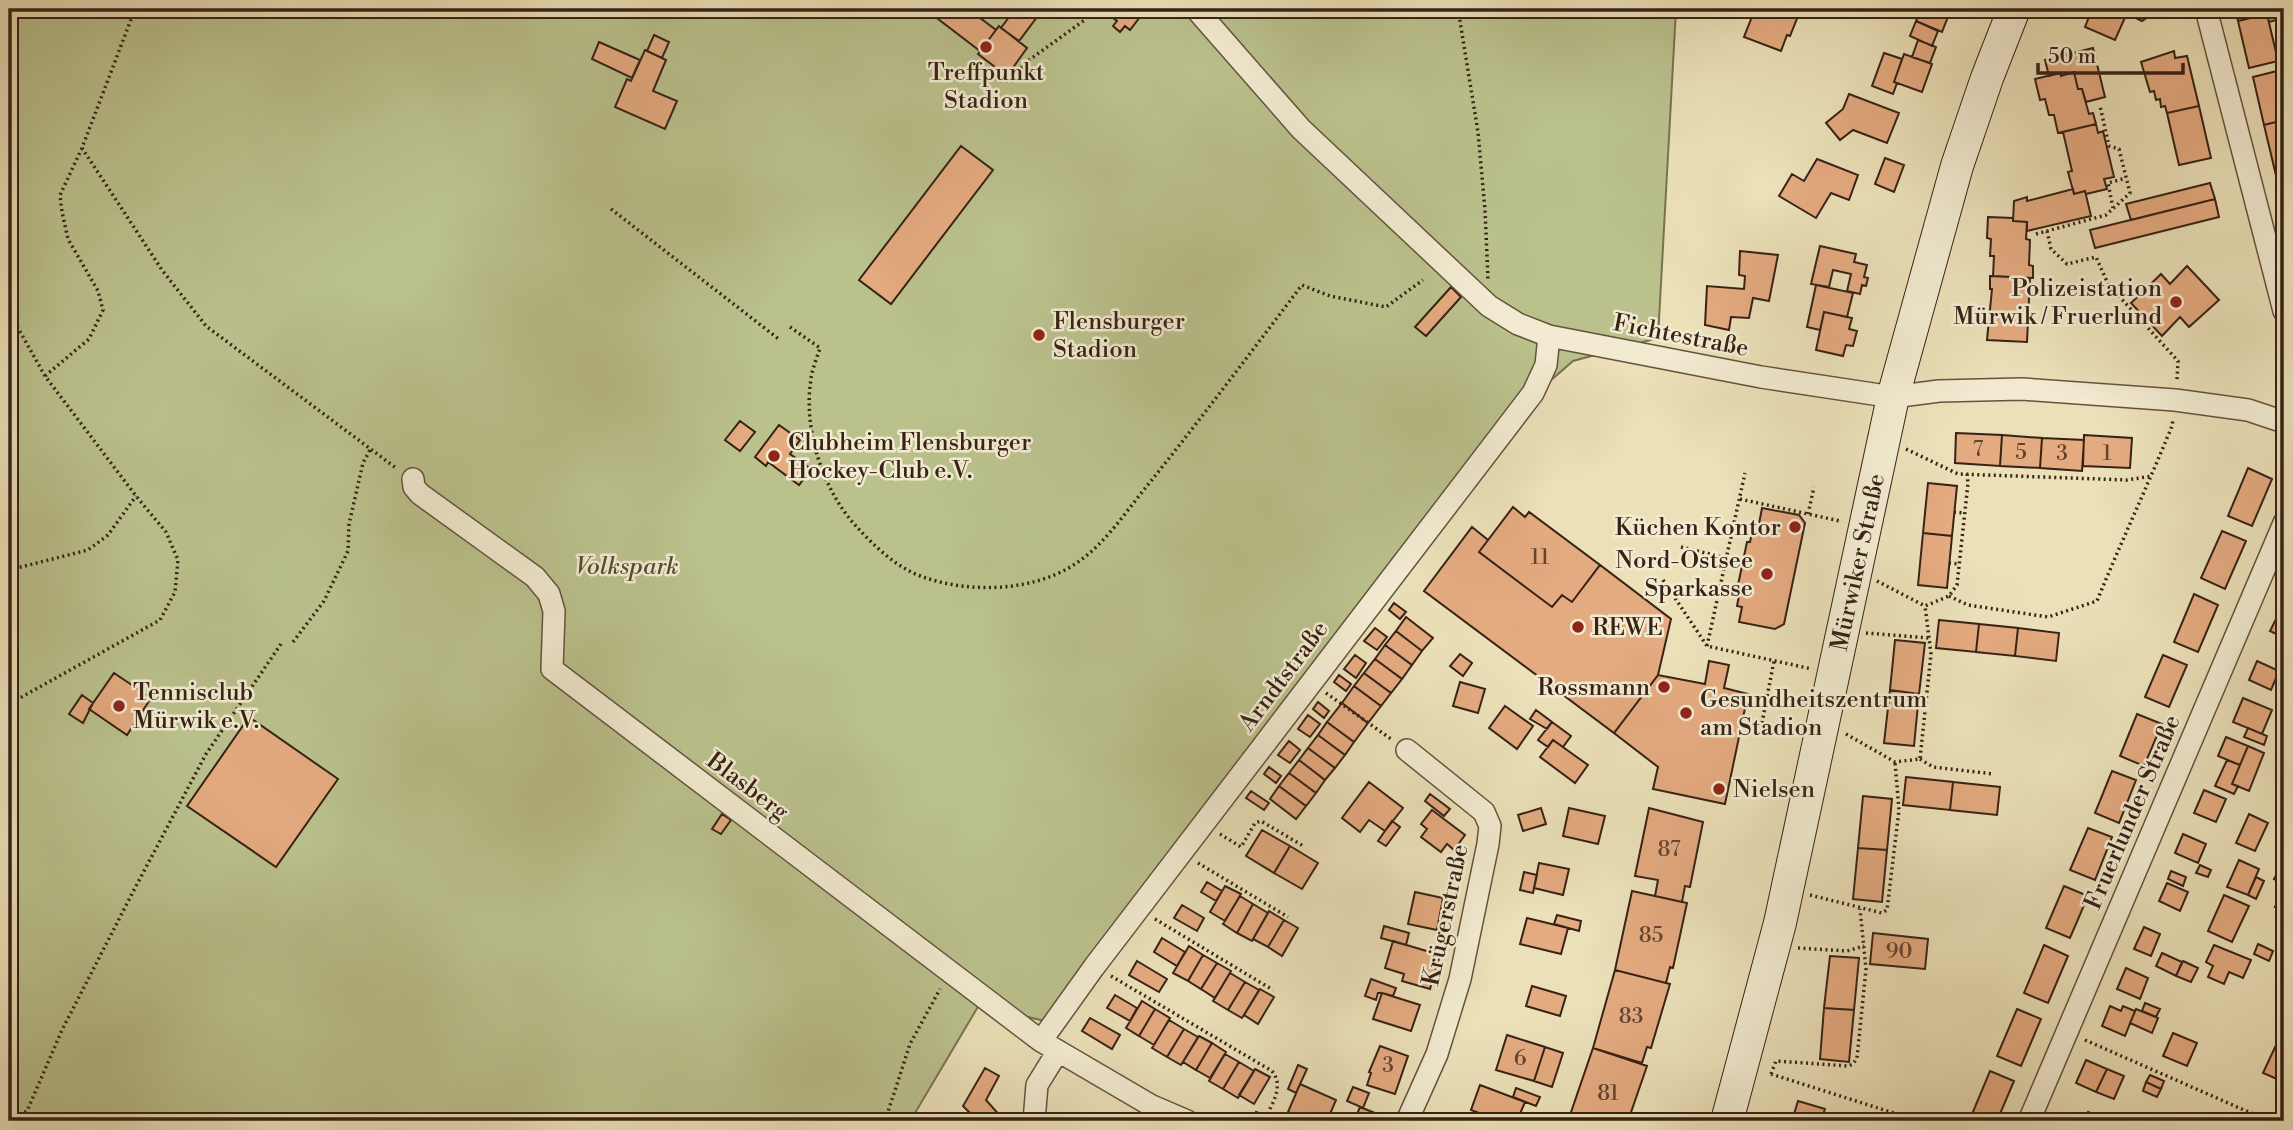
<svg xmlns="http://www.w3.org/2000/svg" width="2293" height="1130" font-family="'Libre Bodoni',serif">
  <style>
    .green { fill: #bac18d; stroke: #787252; stroke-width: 2 }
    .building { fill: #e4aa80; stroke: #372216; stroke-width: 2 }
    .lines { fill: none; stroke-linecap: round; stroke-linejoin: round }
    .minor-casing { stroke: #64523e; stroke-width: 24 }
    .secondary-casing { stroke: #372216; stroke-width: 34 }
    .path { stroke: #372216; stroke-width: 3.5; stroke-dasharray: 2 3.5; stroke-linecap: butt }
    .minor { stroke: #f2ebd1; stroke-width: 21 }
    .secondary { stroke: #f2ebd1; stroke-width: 32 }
    .poi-dot { fill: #8f2418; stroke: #f2ebd1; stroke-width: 2.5 }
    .labels { text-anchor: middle; stroke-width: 5; stroke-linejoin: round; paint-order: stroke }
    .number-label { font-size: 21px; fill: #624430 }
    .poi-label { font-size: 24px; fill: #372216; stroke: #f2ebd1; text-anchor: start }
    .street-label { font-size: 24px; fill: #372216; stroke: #f2ebd1 }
    .park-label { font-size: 24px; font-style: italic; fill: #584a34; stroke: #f2ebd1 }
  </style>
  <rect width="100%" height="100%" fill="#ebe0b8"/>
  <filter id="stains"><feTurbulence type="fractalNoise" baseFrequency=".00286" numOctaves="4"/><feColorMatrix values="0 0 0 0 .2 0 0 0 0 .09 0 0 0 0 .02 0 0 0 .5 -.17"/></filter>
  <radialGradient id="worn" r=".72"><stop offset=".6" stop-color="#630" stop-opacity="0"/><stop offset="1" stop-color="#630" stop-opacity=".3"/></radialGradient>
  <path class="green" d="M 9,9 L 1676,9 L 1658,338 L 1573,361 L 1534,395 L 1053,1023 L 979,1005 L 915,1113 L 914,1121 L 9,1121 Z"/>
  <path class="building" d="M 925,9 L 968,9 L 996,30 L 980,51 Z
    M 1015,9 L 1043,9 L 1019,41 L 1001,28 Z
    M 1119,9 L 1146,9 L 1130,30 L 1125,26 L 1120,32 L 1113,26 L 1117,21 L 1112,17 Z
    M 1755,9 L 1794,9 L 1800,11 L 1790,36 L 1787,35 L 1781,51 L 1744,37 Z
    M 1921,9 L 1951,9 L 1942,32 L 1916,21 Z
    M 2092,9 L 2117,9 L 2127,13 L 2115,40 L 2085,27 Z
    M 2117,9 L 2159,9 L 2142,21 Z
    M 2235,9 L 2266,9 L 2267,14 L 2238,21 Z
    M 2266,9 L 2284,9 L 2284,18 L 2269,22 Z
    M 2267,14 L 2278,61 L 2249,68 L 2238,21 Z
    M 1916,21 L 1938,31 L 1932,46 L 1910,36 Z
    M 999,26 L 1027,48 L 1007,76 L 978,54 Z
    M 654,35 L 669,42 L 662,58 L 647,51 Z
    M 1918,40 L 1936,47 L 1930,63 L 1912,57 Z
    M 599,42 L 640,60 L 632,78 L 592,59 Z
    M 2093,48 L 2105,97 L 2086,102 L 2082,89 L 2078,89 L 2074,72 L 2061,76 L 2060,73 L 2049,76 L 2045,60 Z
    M 645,50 L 666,60 L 653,91 L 677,101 L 665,129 L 615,107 L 627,79 L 631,81 Z
    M 2174,51 L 2175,58 L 2187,56 L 2199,106 L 2167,113 L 2165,106 L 2161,107 L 2160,99 L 2156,100 L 2154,91 L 2150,92 L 2141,62 Z
    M 1884,53 L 1902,59 L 1894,82 L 1897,83 L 1893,94 L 1872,86 Z
    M 1904,54 L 1932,64 L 1922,92 L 1894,82 Z
    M 2281,70 L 2284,84 L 2284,120 L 2264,125 L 2253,77 Z
    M 2074,72 L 2078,89 L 2082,89 L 2089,114 L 2093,113 L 2096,124 L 2058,133 L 2054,115 L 2049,115 L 2045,99 L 2040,100 L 2035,79 L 2060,73 L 2061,76 Z
    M 1849,94 L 1899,113 L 1887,143 L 1853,130 L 1840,140 L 1826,123 L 1843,109 Z
    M 2199,106 L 2211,158 L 2179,165 L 2167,113 Z
    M 2284,120 L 2284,187 L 2279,188 L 2264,125 Z
    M 2096,124 L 2098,133 L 2103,131 L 2114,177 L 2104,179 L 2107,189 L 2086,194 L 2085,191 L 2074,194 L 2068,172 L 2072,171 L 2063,132 Z
    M 961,146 L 993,170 L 891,304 L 859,280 Z
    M 1885,158 L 1904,165 L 1894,192 L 1875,184 Z
    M 1817,159 L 1858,175 L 1849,200 L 1831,193 L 1816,218 L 1779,196 L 1792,174 L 1804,181 Z
    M 2210,183 L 2215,199 L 2131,220 L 2126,204 Z
    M 2073,189 L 2074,194 L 2085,191 L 2091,216 L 2027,231 L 2027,222 L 2013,221 L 2014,201 L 2027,197 L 2027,201 Z
    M 2215,199 L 2219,217 L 2095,248 L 2090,230 Z
    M 1988,217 L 2013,218 L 2013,221 L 2027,222 L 2026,239 L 2030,240 L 2029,265 L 2033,266 L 2033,278 L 1993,276 L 1994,256 L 1990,256 L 1991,239 L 1987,238 Z
    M 1820,246 L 1856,254 L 1854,262 L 1867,265 L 1864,277 L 1868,278 L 1866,286 L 1862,285 L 1860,294 L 1847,291 L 1851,274 L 1833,270 L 1829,287 L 1811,284 Z
    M 1740,251 L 1778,255 L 1769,301 L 1753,298 L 1749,318 L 1731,317 L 1729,330 L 1705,325 L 1707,286 L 1744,289 L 1745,276 L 1739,275 Z
    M 2187,266 L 2219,300 L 2189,327 L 2180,317 L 2162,336 L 2131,303 L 2161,274 L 2170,284 Z
    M 1990,276 L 2030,278 L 2027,342 L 1987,340 L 1992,289 L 1990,289 Z
    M 1816,285 L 1853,293 L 1847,317 L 1824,312 L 1820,330 L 1807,327 Z
    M 1451,287 L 1461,297 L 1426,336 L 1415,327 Z
    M 1824,312 L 1852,318 L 1849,329 L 1857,331 L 1853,346 L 1846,345 L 1843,356 L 1816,350 Z
    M 740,421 L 755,432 L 740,451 L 725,440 Z
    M 779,425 L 800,440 L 790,454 L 811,469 L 799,485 L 768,462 L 766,466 L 755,457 Z
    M 1956,433 L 2002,435 L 2000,466 L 1955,463 Z
    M 2002,435 L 2042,438 L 2040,468 L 2000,466 Z
    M 2084,435 L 2132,438 L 2130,468 L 2083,466 Z
    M 2042,438 L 2084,440 L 2082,471 L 2040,468 Z
    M 2248,468 L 2272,479 L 2252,526 L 2228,516 Z
    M 1928,483 L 1957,486 L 1952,536 L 1923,533 Z
    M 1513,507 L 1525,517 L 1529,512 L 1600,565 L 1572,602 L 1562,595 L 1552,607 L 1479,552 Z
    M 1762,508 L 1799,515 L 1805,523 L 1784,624 L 1775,629 L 1739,622 L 1742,607 L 1737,606 L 1741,586 L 1738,585 L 1747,542 L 1750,542 L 1754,523 L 1759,524 Z
    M 1472,527 L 1488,540 L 1479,552 L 1552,607 L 1562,595 L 1572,602 L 1600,565 L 1671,619 L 1658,675 L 1614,733 L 1424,591 Z
    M 2222,531 L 2246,541 L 2225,589 L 2201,578 Z
    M 1923,533 L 1952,536 L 1947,588 L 1918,585 Z
    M 2194,594 L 2218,605 L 2198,652 L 2174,642 Z
    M 1394,603 L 1406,612 L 1400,619 L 1389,610 Z
    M 2279,613 L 2284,615 L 2284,638 L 2270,631 Z
    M 1406,617 L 1433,638 L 1422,651 L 1396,631 Z
    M 1939,620 L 1979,624 L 1976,652 L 1936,648 Z
    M 1979,624 L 2018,628 L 2015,656 L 1976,652 Z
    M 1375,628 L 1387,637 L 1377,650 L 1364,641 Z
    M 2018,628 L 2059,633 L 2056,661 L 2015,656 Z
    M 1396,631 L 1422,651 L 1412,665 L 1385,645 Z
    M 1895,640 L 1925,643 L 1919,694 L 1890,690 Z
    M 1385,645 L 1412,665 L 1402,679 L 1375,659 Z
    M 1460,654 L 1472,663 L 1463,676 L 1450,666 Z
    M 1355,655 L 1366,663 L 1356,678 L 1344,669 Z
    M 2163,655 L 2187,665 L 2169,707 L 2145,697 Z
    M 1375,659 L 1402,679 L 1391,693 L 1364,673 Z
    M 1709,661 L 1729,665 L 1724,688 L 1748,694 L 1725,804 L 1653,789 L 1658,767 L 1614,733 L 1658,675 L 1705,684 Z
    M 2257,661 L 2279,671 L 2271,690 L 2249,680 Z
    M 114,673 L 151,698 L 127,735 L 89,709 Z
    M 1364,673 L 1391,693 L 1381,706 L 1354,686 Z
    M 1339,675 L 1351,684 L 1346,691 L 1334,682 Z
    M 1460,682 L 1485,689 L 1478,713 L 1453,706 Z
    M 1354,686 L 1381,706 L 1368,723 L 1342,703 Z
    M 1890,690 L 1919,694 L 1914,746 L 1884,743 Z
    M 82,695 L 93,703 L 83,723 L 69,714 Z
    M 2243,698 L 2272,710 L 2262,734 L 2233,722 Z
    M 1318,702 L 1329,711 L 1324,718 L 1313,709 Z
    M 1342,703 L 1368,723 L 1354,742 L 1327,722 Z
    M 1505,706 L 1533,726 L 1517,749 L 1489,728 Z
    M 1536,710 L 1552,722 L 1547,729 L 1530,719 Z
    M 2137,714 L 2162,724 L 2144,766 L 2120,756 Z
    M 1308,715 L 1320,724 L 1310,737 L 1298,729 Z
    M 249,717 L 338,779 L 276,867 L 187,806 Z
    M 1327,722 L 1354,742 L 1345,755 L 1318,735 Z
    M 1552,722 L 1571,736 L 1563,747 L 1553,740 L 1548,747 L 1538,740 Z
    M 2248,728 L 2267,736 L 2264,745 L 2244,737 Z
    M 1318,735 L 1345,755 L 1335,768 L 1308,748 Z
    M 2226,737 L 2248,746 L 2240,765 L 2218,756 Z
    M 1553,740 L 1588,765 L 1575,783 L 1540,757 Z
    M 1289,741 L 1300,750 L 1290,763 L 1278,755 Z
    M 2248,746 L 2264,753 L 2249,791 L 2232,784 Z
    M 1308,748 L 1335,768 L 1325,780 L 1299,760 Z
    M 1299,760 L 1325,780 L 1316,793 L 1289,773 Z
    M 2227,760 L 2240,765 L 2232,784 L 2238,786 L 2234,794 L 2215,786 Z
    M 1269,767 L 1281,776 L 1276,783 L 1264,774 Z
    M 2112,771 L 2136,780 L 2119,823 L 2095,813 Z
    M 1289,773 L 1316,793 L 1306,806 L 1279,786 Z
    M 1906,777 L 1953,782 L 1950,810 L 1903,805 Z
    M 1369,782 L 1403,808 L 1385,831 L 1369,820 L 1360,832 L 1342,818 Z
    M 1953,782 L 2000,787 L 1997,815 L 1950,810 Z
    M 1279,786 L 1306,806 L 1296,819 L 1270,799 Z
    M 2204,790 L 2226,799 L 2216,822 L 2194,813 Z
    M 1251,791 L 1269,803 L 1264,810 L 1246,798 Z
    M 1430,794 L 1450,809 L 1444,816 L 1425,801 Z
    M 1863,796 L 1892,799 L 1887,850 L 1858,848 Z
    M 1541,808 L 1546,824 L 1523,831 L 1518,815 Z
    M 1569,808 L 1605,816 L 1598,844 L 1563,836 Z
    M 1649,808 L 1703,822 L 1690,887 L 1685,886 L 1682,902 L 1655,896 L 1658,880 L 1635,876 Z
    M 1432,810 L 1465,835 L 1454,850 L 1447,844 L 1441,852 L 1421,837 L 1427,829 L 1421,824 Z
    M 722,814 L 731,820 L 721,834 L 712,829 Z
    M 2249,814 L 2268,823 L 2255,851 L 2236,843 Z
    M 1392,821 L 1400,827 L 1386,846 L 1378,841 Z
    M 2088,828 L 2112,837 L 2095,880 L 2070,870 Z
    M 1262,830 L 1290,846 L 1274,873 L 1246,856 Z
    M 2183,834 L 2206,844 L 2198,863 L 2175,853 Z
    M 1290,846 L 1318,863 L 1302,889 L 1274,873 Z
    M 1858,848 L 1887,850 L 1882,902 L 1853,899 Z
    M 2239,860 L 2259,869 L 2248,895 L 2227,887 Z
    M 1539,863 L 1569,869 L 1563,895 L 1534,888 Z
    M 2282,864 L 2284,865 L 2284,884 L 2274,879 Z
    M 2200,865 L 2211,870 L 2208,877 L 2196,873 Z
    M 2171,871 L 2186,877 L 2183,886 L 2168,879 Z
    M 1524,872 L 1537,875 L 1533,893 L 1520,890 Z
    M 2256,877 L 2264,881 L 2256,899 L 2248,895 Z
    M 1207,882 L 1222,891 L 1216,901 L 1201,892 Z
    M 2167,883 L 2188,892 L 2180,911 L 2159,901 Z
    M 1225,886 L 1241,894 L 1225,921 L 1210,912 Z
    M 2064,886 L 2088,896 L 2070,938 L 2046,928 Z
    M 2284,887 L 2284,911 L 2275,907 Z
    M 1632,891 L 1687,903 L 1673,968 L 1670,967 L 1666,983 L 1615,970 Z
    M 1415,892 L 1443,898 L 1437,930 L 1408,924 Z
    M 2224,895 L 2249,906 L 2232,942 L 2208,931 Z
    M 1240,896 L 1253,904 L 1237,933 L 1223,924 Z
    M 1253,904 L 1268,913 L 1252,941 L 1237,933 Z
    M 1182,905 L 1204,918 L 1197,931 L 1174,918 Z
    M 1269,911 L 1284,920 L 1268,947 L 1253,939 Z
    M 1557,915 L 1581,921 L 1579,931 L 1554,924 Z
    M 1527,918 L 1568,928 L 1561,954 L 1520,944 Z
    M 1284,920 L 1298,928 L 1282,956 L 1268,947 Z
    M 1384,926 L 1409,933 L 1406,945 L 1381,938 Z
    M 2144,927 L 2160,934 L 2151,956 L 2134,949 Z
    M 1873,933 L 1928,939 L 1925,969 L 1870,964 Z
    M 1162,938 L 1185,952 L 1177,966 L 1154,952 Z
    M 1393,941 L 1440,955 L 1430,989 L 1402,981 L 1404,974 L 1385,968 Z
    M 2258,944 L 2273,951 L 2269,961 L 2254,954 Z
    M 2044,945 L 2068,956 L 2048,1003 L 2024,993 Z
    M 2214,945 L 2251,960 L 2243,978 L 2229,972 L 2224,984 L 2208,977 L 2213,966 L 2206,962 Z
    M 1189,946 L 1203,955 L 1188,981 L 1173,973 Z
    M 2162,953 L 2182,962 L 2176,976 L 2156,966 Z
    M 1203,955 L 1217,963 L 1201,989 L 1188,981 Z
    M 1830,956 L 1859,958 L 1854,1010 L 1824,1008 Z
    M 1137,961 L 1167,979 L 1159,992 L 1129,975 Z
    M 2183,961 L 2198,968 L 2191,982 L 2176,976 Z
    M 1217,963 L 1231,971 L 1215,998 L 1201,989 Z
    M 2126,968 L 2148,978 L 2140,999 L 2117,989 Z
    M 1615,970 L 1670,984 L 1651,1048 L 1647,1047 L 1642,1063 L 1593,1048 Z
    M 1230,973 L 1245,982 L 1228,1010 L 1213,1001 Z
    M 1371,979 L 1396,988 L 1393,996 L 1382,993 L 1378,993 L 1376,1000 L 1365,996 Z
    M 1245,982 L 1259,990 L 1242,1018 L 1228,1010 Z
    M 1532,986 L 1566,996 L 1560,1016 L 1526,1006 Z
    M 1260,989 L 1274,997 L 1258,1024 L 1244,1015 Z
    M 1382,993 L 1420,1005 L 1411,1031 L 1373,1019 Z
    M 1115,995 L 1137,1008 L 1130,1021 L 1107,1008 Z
    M 1142,1001 L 1155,1009 L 1139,1036 L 1126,1028 Z
    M 2145,1003 L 2160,1009 L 2156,1017 L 2142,1011 Z
    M 2110,1006 L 2121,1011 L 2123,1006 L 2135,1011 L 2125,1036 L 2102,1026 Z
    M 1824,1008 L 1854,1010 L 1849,1062 L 1820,1059 Z
    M 1155,1009 L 1170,1018 L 1154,1045 L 1139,1036 Z
    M 2017,1009 L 2041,1019 L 2021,1066 L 1997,1056 Z
    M 2136,1009 L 2158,1018 L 2152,1033 L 2130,1023 Z
    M 1090,1018 L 1120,1035 L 1112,1049 L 1082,1031 Z
    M 1169,1020 L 1184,1029 L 1167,1057 L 1152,1048 Z
    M 1184,1029 L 1198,1037 L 1181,1065 L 1167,1057 Z
    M 2173,1033 L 2197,1043 L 2187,1066 L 2163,1056 Z
    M 1507,1035 L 1545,1047 L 1534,1081 L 1496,1070 Z
    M 1199,1036 L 1212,1043 L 1196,1070 L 1183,1062 Z
    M 1212,1043 L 1226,1052 L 1210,1078 L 1196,1070 Z
    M 2276,1045 L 2284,1049 L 2284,1082 L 2263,1073 Z
    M 1380,1046 L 1408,1056 L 1395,1094 L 1367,1085 L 1371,1073 L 1369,1072 Z
    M 1545,1047 L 1563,1053 L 1552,1087 L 1534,1081 Z
    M 1593,1048 L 1647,1066 L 1628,1121 L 1568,1121 Z
    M 1225,1054 L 1239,1062 L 1223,1089 L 1209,1081 Z
    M 2086,1060 L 2107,1069 L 2096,1092 L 2076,1083 Z
    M 1239,1062 L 1254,1071 L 1238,1098 L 1223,1089 Z
    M 1298,1065 L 1307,1069 L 1296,1093 L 1288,1089 Z
    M 985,1068 L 999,1076 L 986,1100 L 1003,1119 L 1000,1121 L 978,1121 L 963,1106 Z
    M 1255,1069 L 1270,1077 L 1254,1104 L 1239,1095 Z
    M 2107,1069 L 2124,1076 L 2114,1099 L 2096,1092 Z
    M 1990,1071 L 2014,1081 L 1997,1121 L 1976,1121 L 1970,1119 Z
    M 2150,1075 L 2164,1081 L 2161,1089 L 2146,1082 Z
    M 2146,1082 L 2161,1089 L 2157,1097 L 2143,1091 Z
    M 1300,1084 L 1336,1100 L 1327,1121 L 1306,1121 L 1288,1112 Z
    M 1480,1085 L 1525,1102 L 1517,1121 L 1500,1121 L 1471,1110 Z
    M 1353,1087 L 1369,1093 L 1363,1108 L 1347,1101 Z
    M 1516,1088 L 1540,1097 L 1536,1106 L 1513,1097 Z
    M 1798,1101 L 1825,1109 L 1821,1121 L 1792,1121 Z
    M 1360,1107 L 1385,1117 L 1383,1121 L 1354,1121 Z
    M 1256,1112 L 1264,1115 L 1261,1121 L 1252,1121 Z
    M 2088,1112 L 2108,1120 L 2108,1121 L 2084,1121 Z
    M 1094,1114 L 1107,1121 L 1090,1121 Z"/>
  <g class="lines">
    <defs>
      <path id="minor" d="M 1196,9 L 1301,129 L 1489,306 L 1518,324 L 1549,336 L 1761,377 L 1893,397 L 1939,391 L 2022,389 L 2175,400 L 2248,410 L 2284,422
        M 2206,9 L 2284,311
        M 413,479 L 414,487 L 420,494 L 535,577 L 549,594 L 554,611 L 552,669 L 1041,1041 L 1152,1106 L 1187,1121
        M 1041,1041 L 1094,967 L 1533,393 L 1546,365 L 1549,336
        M 1034,1121 L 1037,1085 L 1058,1051
        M 1407,1121 L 1437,1054 L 1460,979 L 1488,844 L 1490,826 L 1484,812 L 1407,750
        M 2029,1121 L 2284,523"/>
      <g id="secondary">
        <path id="s1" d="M 1727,1121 L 1780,923 L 1893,397 L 1957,166 L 1987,78 L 2014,9"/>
      </g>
    </defs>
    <use href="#minor" class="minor-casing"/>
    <use href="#secondary" class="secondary-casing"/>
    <path class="path" d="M 135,9 L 82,148 L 162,270 L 206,326 L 396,468
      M 1458,9 L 1478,132 L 1485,210 L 1488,279
      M 990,76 L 1001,81 L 1012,81 L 1025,63 L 1086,19
      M 2113,208 L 2108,183 L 2126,178
      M 611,209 L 780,340
      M 2047,231 L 2051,249 L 2067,264 L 2096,257 L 2108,284 L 2178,361 L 2177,380
      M 2036,234 L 2106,215 L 2130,193 L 2119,149 L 2109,146 L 2100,106
      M 9,312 L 45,376 L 136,496 L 166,532 L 178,560 L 175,592 L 160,620 L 9,704
      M 790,327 L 820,348 C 817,358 812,369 811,379 C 803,428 822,489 856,526 C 874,546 897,568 923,577 C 969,593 1029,592 1072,566 C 1103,547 1124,514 1147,486 C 1200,420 1251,352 1302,285 L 1330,296 L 1386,307 L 1423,280
      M 45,376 L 89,339 L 103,310 L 98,291 L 68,239 L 62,212 L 60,195 L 82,148
      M 1906,449 L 1958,474 L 2127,480 L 2152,476
      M 1740,499 L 1840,521
      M 1954,512 L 1965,513
      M 1808,514 L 1814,487
      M 1681,547 L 1726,558
      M 1949,563 L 1960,564
      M 9,570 L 88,550 L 108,535 L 136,496
      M 1663,580 L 1707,646 L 1812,669
      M 1877,581 L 1925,606 L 1949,596 L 1957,585 L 1968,483 L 1967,474
      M 1949,596 L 1968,605 L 2048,617 L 2097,601 C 2121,542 2148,485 2172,426 L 2173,419
      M 1866,633 L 1929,638
      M 293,642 L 324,601 L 348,551 L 349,524 L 363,463 L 370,450
      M 1707,646 L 1745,473
      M 1326,693 L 1391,739
      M 1762,723 L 1774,661
      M 1846,734 L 1895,762 L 1920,759 L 1931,654 L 1925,606
      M 1920,759 L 1933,767 L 1994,774
      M 1220,834 L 1241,847 L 1255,823 L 1261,821 L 1305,847
      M 1198,863 L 1288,917
      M 1810,895 L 1882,913 L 1887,910 L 1899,810 L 1895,762
      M 1155,919 L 1273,990
      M 1798,948 L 1847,951 L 1864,946
      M 1111,976 L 1272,1071 C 1285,1087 1271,1105 1264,1121
      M 2085,1040 L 2269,1121
      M 1771,1074 L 1776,1061 L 1848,1066 L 1853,1064 L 1857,1058 L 1866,969 L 1860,909
      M 1771,1074 L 1919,1121
      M 9,1118 L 27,1111 L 62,1030 L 135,888 L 206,754 L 283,641
      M 885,1121 L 910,1044 L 940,989"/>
    <use href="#minor" class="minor"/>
    <use href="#secondary" class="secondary"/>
  </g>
  <g class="poi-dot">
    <circle cx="986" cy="47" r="7"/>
    <circle cx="2176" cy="302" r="7"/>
    <circle cx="1039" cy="335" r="7"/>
    <circle cx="774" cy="456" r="7"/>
    <circle cx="1795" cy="527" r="7"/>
    <circle cx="1767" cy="574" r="7"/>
    <circle cx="1578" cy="627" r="7"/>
    <circle cx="1664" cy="687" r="7"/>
    <circle cx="119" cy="706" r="7"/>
    <circle cx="1686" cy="713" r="7"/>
    <circle cx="1719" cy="789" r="7"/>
  </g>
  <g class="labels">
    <g class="number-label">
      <text x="1978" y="456">7</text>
      <text x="2021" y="459">5</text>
      <text x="2062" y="460">3</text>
      <text x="2107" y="460">1</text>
      <text x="1540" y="564">11</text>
      <text x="1669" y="856">87</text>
      <text x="1651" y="942">85</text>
      <text x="1899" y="958">90</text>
      <text x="1631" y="1023">83</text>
      <text x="1520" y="1065">6</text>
      <text x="1388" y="1072">3</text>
      <text x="1608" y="1100">81</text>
    </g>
    <g class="poi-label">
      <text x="986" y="80" text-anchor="middle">Treffpunkt<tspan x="986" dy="28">Stadion</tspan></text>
      <text x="2162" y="296" text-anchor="end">Polizeistation<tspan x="2162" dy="28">Mürwik / Fruerlund</tspan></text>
      <text x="1053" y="329">Flensburger<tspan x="1053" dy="28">Stadion</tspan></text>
      <text x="788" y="450">Clubheim Flensburger<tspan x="788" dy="28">Hockey-Club e.V.</tspan></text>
      <text x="1781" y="535" text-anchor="end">Küchen Kontor</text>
      <text x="1753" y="568" text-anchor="end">Nord-Ostsee<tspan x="1753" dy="28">Sparkasse</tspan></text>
      <text x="1592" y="635">REWE</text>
      <text x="1650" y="695" text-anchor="end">Rossmann</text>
      <text x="133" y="700">Tennisclub<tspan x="133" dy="28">Mürwik e.V.</tspan></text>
      <text x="1700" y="707">Gesundheitszentrum<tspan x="1700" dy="28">am Stadion</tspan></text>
      <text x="1733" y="797">Nielsen</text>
    </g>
    <g class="street-label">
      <text transform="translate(1681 335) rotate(11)" y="8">Fichtestraße</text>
      <text dy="8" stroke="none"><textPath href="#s1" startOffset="574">Mürwiker Straße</textPath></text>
      <text transform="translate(1283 676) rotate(-53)" y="8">Arndtstraße</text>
      <text transform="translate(748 786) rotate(37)" y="8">Blasberg</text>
      <text transform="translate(2132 812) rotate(-67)" y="8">Fruerlunder Straße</text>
      <text transform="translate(1445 915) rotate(-78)" y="8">Krügerstraße</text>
    </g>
    <g class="park-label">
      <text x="627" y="574">Volkspark</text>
    </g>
  </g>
  <rect width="2293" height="1130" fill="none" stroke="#ebe0b8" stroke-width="35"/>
  <rect x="10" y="10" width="2272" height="1109" fill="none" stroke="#372216" stroke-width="3.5"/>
  <rect x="18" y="18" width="2258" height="1095" fill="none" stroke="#372216" stroke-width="2"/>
  <path d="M2038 63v10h145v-10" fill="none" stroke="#372216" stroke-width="3.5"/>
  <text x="2048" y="63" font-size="21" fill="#372216" stroke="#f2ebd1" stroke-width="5" paint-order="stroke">50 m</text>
  <rect width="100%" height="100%" filter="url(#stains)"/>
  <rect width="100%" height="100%" fill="url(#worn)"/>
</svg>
